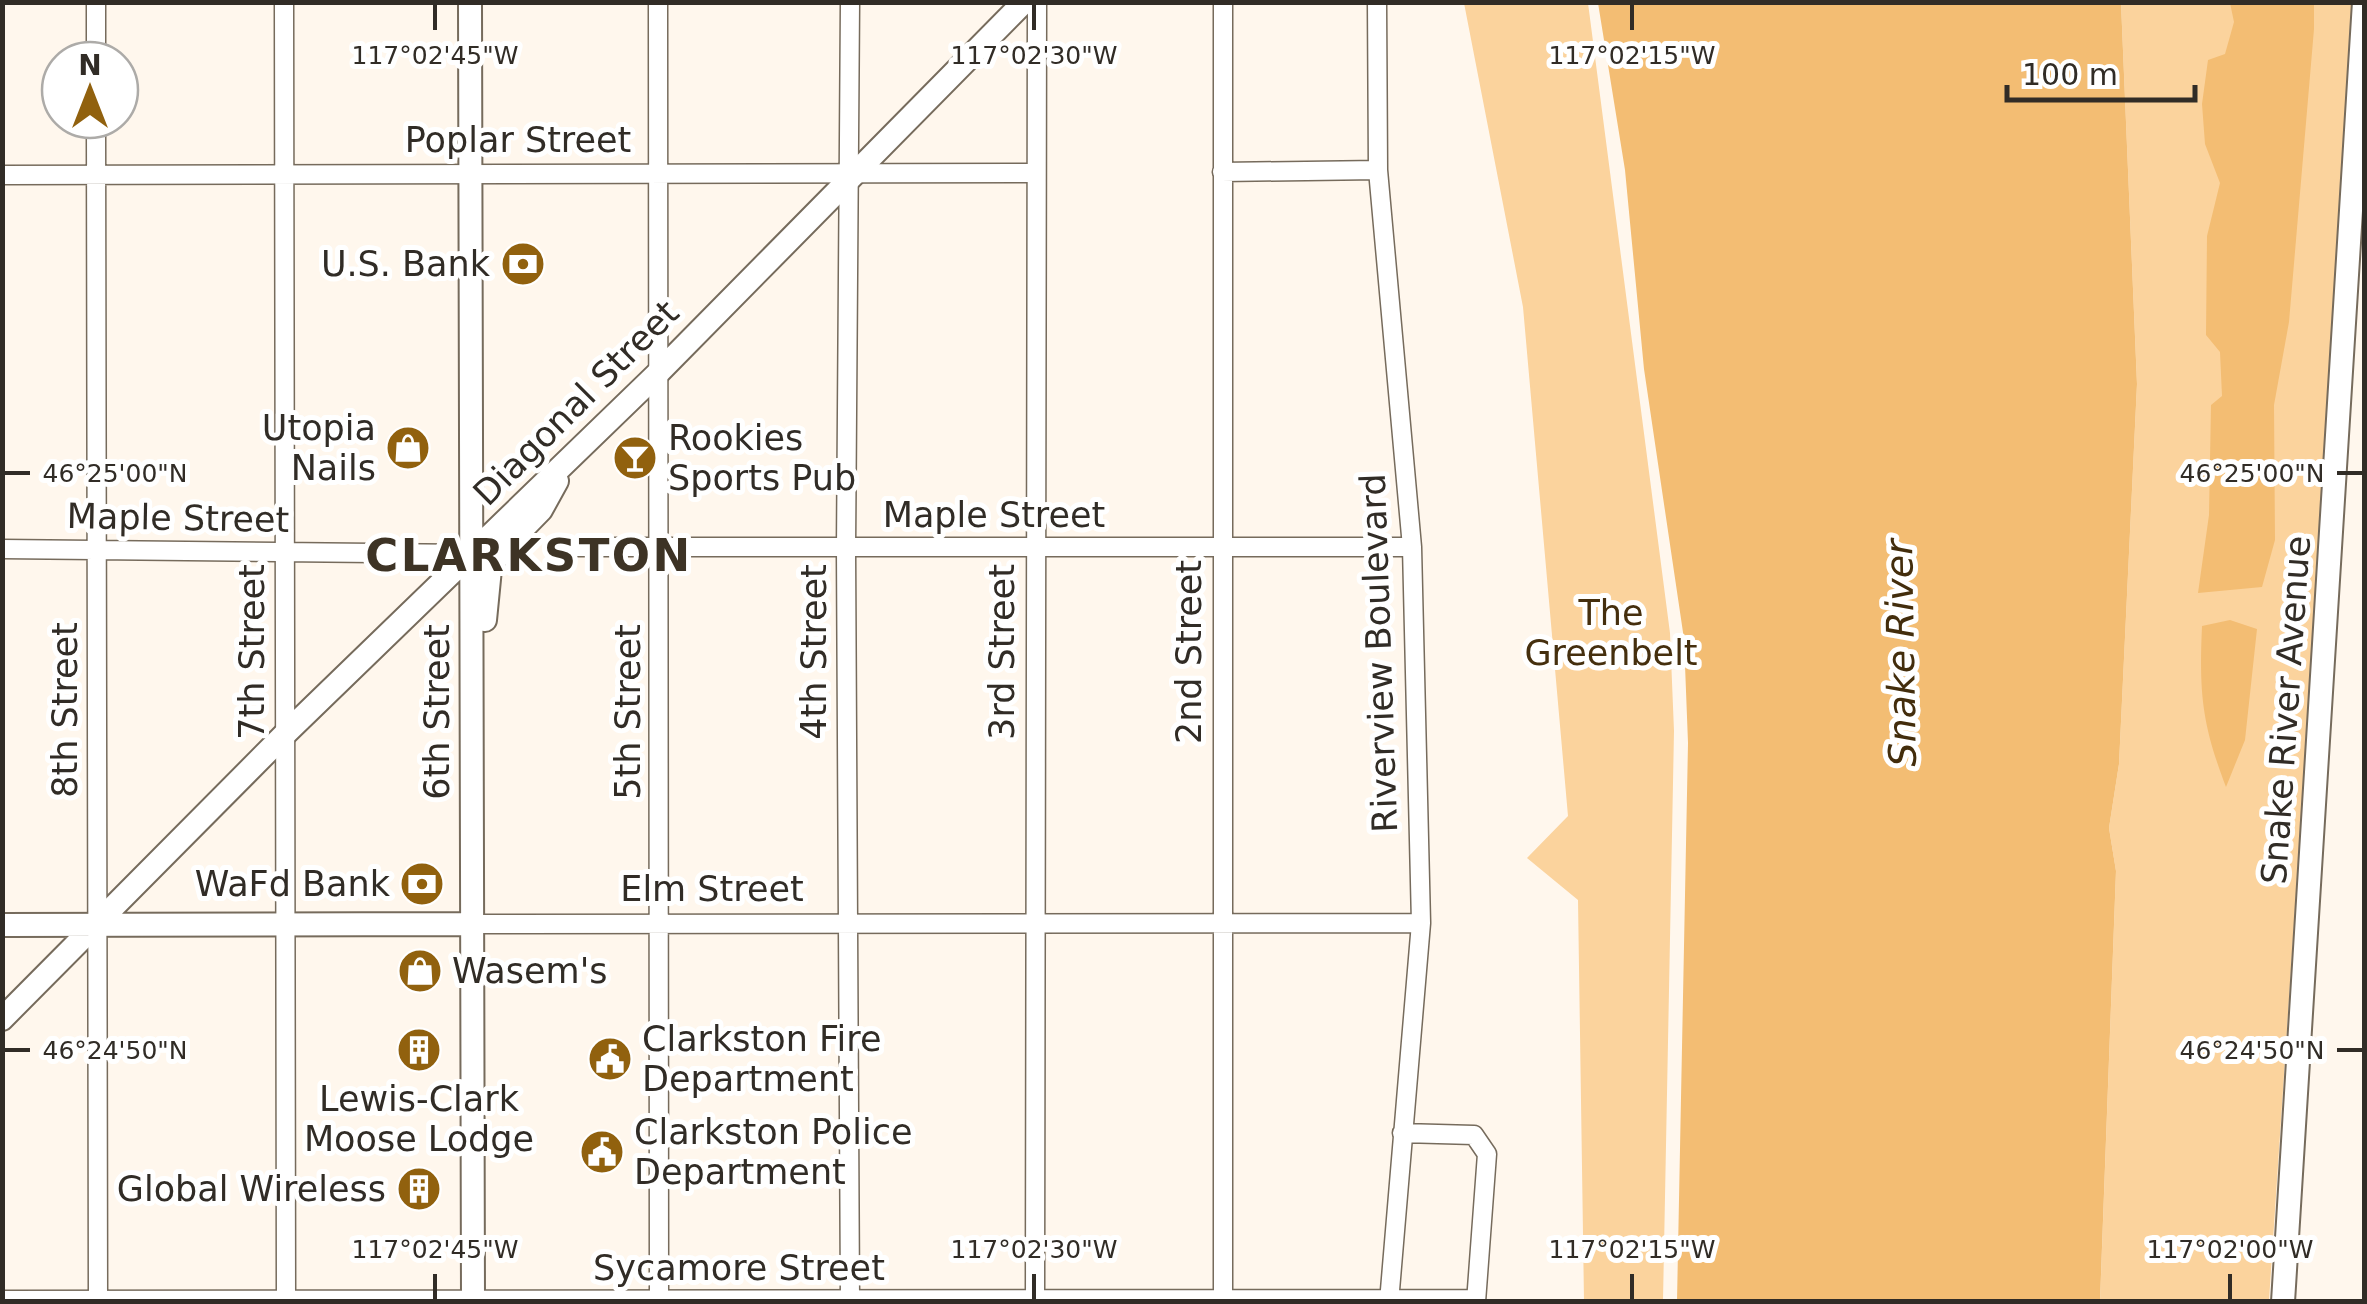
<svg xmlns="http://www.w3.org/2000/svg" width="2367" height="1304" font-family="'DejaVu Sans',sans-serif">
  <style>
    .green { fill: #fbd39d }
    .water { fill: #f3bd73 }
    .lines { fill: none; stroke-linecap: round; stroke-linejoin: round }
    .minor-casing { stroke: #766b5c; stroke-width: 21 }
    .major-casing { stroke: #766b5c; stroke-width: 26 }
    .minor { stroke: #fff; stroke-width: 18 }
    .major { stroke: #fff; stroke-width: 22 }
    .ticks { fill: none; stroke: #312c26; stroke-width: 4 }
    .labels { text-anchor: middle; stroke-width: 10; stroke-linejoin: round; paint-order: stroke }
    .street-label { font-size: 35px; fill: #312c26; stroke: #fff }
    .poi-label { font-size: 35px; fill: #312c26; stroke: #fff; text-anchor: end }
    .park-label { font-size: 35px; fill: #452f0e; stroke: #fff }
    .water-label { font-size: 38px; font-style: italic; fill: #432d0c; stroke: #fff }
    .district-label { font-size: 45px; font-weight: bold; letter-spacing: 2.5px; fill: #3d3325; stroke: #fff }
    .ticks-label { font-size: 25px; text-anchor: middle; fill: #312c26; stroke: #fff; stroke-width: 10; stroke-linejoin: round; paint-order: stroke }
  </style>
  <rect width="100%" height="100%" fill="#fff7ed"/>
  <path class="green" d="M 1464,3 L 1588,3 L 1670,633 L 1674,731 L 1663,1301 L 1584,1301 L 1578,900 L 1527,858 L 1568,816 L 1523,307 Z
    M 2121,3 L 2355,3 L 2269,1301 L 2100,1302 L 2116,871 L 2109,828 L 2119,764 L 2137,384 Z"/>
  <path class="water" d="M 1598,3 L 2121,3 L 2137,384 L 2119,764 L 2109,828 L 2116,871 L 2100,1301 L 1677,1301 L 1688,743 L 1684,639 L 1644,369 L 1625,170 Z
    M 2230,3 L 2314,3 L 2314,29 L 2289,322 L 2274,405 L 2275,540 L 2262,587 L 2198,593 L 2209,515 L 2211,405 L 2222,396 L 2220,352 L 2206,335 L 2207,236 L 2220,183 L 2205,144 L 2202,104 L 2208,60 L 2225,54 L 2234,22 Z
    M 2230,620 L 2257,629 L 2245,740 L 2226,787 C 2202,724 2199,694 2202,626 Z"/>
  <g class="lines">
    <defs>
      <path id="minor" d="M 96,2 L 96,60
        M 284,2 L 286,1302
        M 658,2 L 659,1302
        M 1223,2 L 1223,1302
        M 1377,2 L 1378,170 L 1412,547 L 1421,923 L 1389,1302
        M 96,120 L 98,1302
        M 1222,172 L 1378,170
        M 2,175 L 1034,173
        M 576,547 L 1412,547
        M 2,549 L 472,554
        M 471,924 L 1421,923
        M 1402,1133 L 1474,1135 L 1487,1154 L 1476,1302
        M 2,1300 L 1476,1299
        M 850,1302 L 846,549 L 850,2
        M 1035,1302 L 1037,2"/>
      <path id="major" d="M 470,2 L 473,1302
        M 485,620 L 490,569 L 501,551 L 541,510 L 557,481
        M 2,925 L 471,924
        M 2,1019 L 285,734 L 658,373 L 1024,2
        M 2283,1302 L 2364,2"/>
    </defs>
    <use href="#minor" class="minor-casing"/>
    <use href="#major" class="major-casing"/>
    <use href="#minor" class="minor"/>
    <use href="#major" class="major"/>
  </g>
  <path class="ticks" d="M 435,5 L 435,30M 1034,5 L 1034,30M 1632,5 L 1632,30M 5,473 L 30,473M 2337,473 L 2362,473M 5,1050 L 30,1050M 2337,1050 L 2362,1050M 435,1274 L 435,1299M 1034,1274 L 1034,1299M 1632,1274 L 1632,1299M 2230,1274 L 2230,1299"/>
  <defs>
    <symbol id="bank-disc" viewBox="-11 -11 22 22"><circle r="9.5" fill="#91610e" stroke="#fff"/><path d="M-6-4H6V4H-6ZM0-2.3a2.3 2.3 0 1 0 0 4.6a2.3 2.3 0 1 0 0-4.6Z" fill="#fff"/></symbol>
    <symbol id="shop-disc" viewBox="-11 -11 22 22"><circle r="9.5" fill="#91610e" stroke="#fff"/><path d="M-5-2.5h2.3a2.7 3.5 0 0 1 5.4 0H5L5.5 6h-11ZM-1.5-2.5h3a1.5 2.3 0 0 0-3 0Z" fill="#fff"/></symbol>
    <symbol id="bar-disc" viewBox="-11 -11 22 22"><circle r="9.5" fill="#91610e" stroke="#fff"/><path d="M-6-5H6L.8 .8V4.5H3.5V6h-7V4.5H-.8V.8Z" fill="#fff"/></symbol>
    <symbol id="building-disc" viewBox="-11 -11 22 22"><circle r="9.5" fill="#91610e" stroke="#fff"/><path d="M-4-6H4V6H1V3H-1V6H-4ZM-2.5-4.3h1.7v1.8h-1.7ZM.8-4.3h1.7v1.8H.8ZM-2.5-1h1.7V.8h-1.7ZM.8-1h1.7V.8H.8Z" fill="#fff"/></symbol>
    <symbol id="civic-disc" viewBox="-11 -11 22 22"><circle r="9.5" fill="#91610e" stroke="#fff"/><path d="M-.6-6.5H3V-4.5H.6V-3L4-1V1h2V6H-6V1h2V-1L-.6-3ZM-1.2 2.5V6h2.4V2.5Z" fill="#fff"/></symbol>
  </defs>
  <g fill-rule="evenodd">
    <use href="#bank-disc" x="498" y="239" width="50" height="50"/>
    <use href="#shop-disc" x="383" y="423" width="50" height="50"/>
    <use href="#bar-disc" x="610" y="433" width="50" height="50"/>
    <use href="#bank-disc" x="397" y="859" width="50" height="50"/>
    <use href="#shop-disc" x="395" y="946" width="50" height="50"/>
    <use href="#building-disc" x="394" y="1025" width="50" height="50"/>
    <use href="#civic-disc" x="585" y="1034" width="50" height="50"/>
    <use href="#civic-disc" x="577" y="1127" width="50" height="50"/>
    <use href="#building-disc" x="394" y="1164" width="50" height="50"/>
  </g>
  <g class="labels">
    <g class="street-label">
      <text x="518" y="152">Poplar Street</text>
      <text transform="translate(576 403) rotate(-45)" y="12">Diagonal Street</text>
      <text x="994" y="527">Maple Street</text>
      <text transform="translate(178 518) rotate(1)" y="12">Maple Street</text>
      <text transform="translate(252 652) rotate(-90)" y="12">7th Street</text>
      <text transform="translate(814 652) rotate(-90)" y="12">4th Street</text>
      <text transform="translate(1002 652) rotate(-90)" y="12">3rd Street</text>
      <text transform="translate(1189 652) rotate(-90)" y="12">2nd Street</text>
      <text transform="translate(1379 653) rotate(-92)" y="12">Riverview Boulevard</text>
      <text transform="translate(65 710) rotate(-90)" y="12">8th Street</text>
      <text transform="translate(2286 710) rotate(-86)" y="12">Snake River Avenue</text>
      <text transform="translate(437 712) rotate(-90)" y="12">6th Street</text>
      <text transform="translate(628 712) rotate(-90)" y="12">5th Street</text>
      <text x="712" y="901">Elm Street</text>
      <text x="739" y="1280">Sycamore Street</text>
    </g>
    <g class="poi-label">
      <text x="490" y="276">U.S. Bank</text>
      <text x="376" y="440">Utopia<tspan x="376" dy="40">Nails</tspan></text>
      <text x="668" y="450" text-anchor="start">Rookies<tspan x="668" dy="40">Sports Pub</tspan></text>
      <text x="390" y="896">WaFd Bank</text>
      <text x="452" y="983" text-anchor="start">Wasem's</text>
      <text x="642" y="1051" text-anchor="start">Clarkston Fire<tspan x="642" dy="40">Department</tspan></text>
      <text x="419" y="1111" text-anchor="middle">Lewis-Clark<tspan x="419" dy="40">Moose Lodge</tspan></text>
      <text x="634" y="1144" text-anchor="start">Clarkston Police<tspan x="634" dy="40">Department</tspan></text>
      <text x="386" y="1201">Global Wireless</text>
    </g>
    <g class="park-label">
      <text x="1611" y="625">The<tspan x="1611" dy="40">Greenbelt</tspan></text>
    </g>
    <g class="water-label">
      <text transform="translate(1901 653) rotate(-91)" y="13">Snake River</text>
    </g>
    <g class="district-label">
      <text x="529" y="571">CLARKSTON</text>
    </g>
  </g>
  <g class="ticks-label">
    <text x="435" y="64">117°02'45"W</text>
    <text x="1034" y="64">117°02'30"W</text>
    <text x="1632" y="64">117°02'15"W</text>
    <text x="115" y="482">46°25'00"N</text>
    <text x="2252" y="482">46°25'00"N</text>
    <text x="115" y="1059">46°24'50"N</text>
    <text x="2252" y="1059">46°24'50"N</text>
    <text x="435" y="1258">117°02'45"W</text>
    <text x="1034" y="1258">117°02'30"W</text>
    <text x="1632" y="1258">117°02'15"W</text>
    <text x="2230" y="1258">117°02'00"W</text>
  </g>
  <rect width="2367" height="1304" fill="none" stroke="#312c26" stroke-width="10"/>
  <g transform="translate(90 90)"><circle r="48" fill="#ffffff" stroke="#adaba8" stroke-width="2.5"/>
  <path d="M0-8L18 38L0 25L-18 38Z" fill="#91610e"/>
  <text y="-15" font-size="28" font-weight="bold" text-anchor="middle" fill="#312c26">N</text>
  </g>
  <path d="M2007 85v15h188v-15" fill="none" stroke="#312c26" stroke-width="5"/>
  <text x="2022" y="85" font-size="30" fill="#312c26" stroke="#ffffff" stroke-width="8" paint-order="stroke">100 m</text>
</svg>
